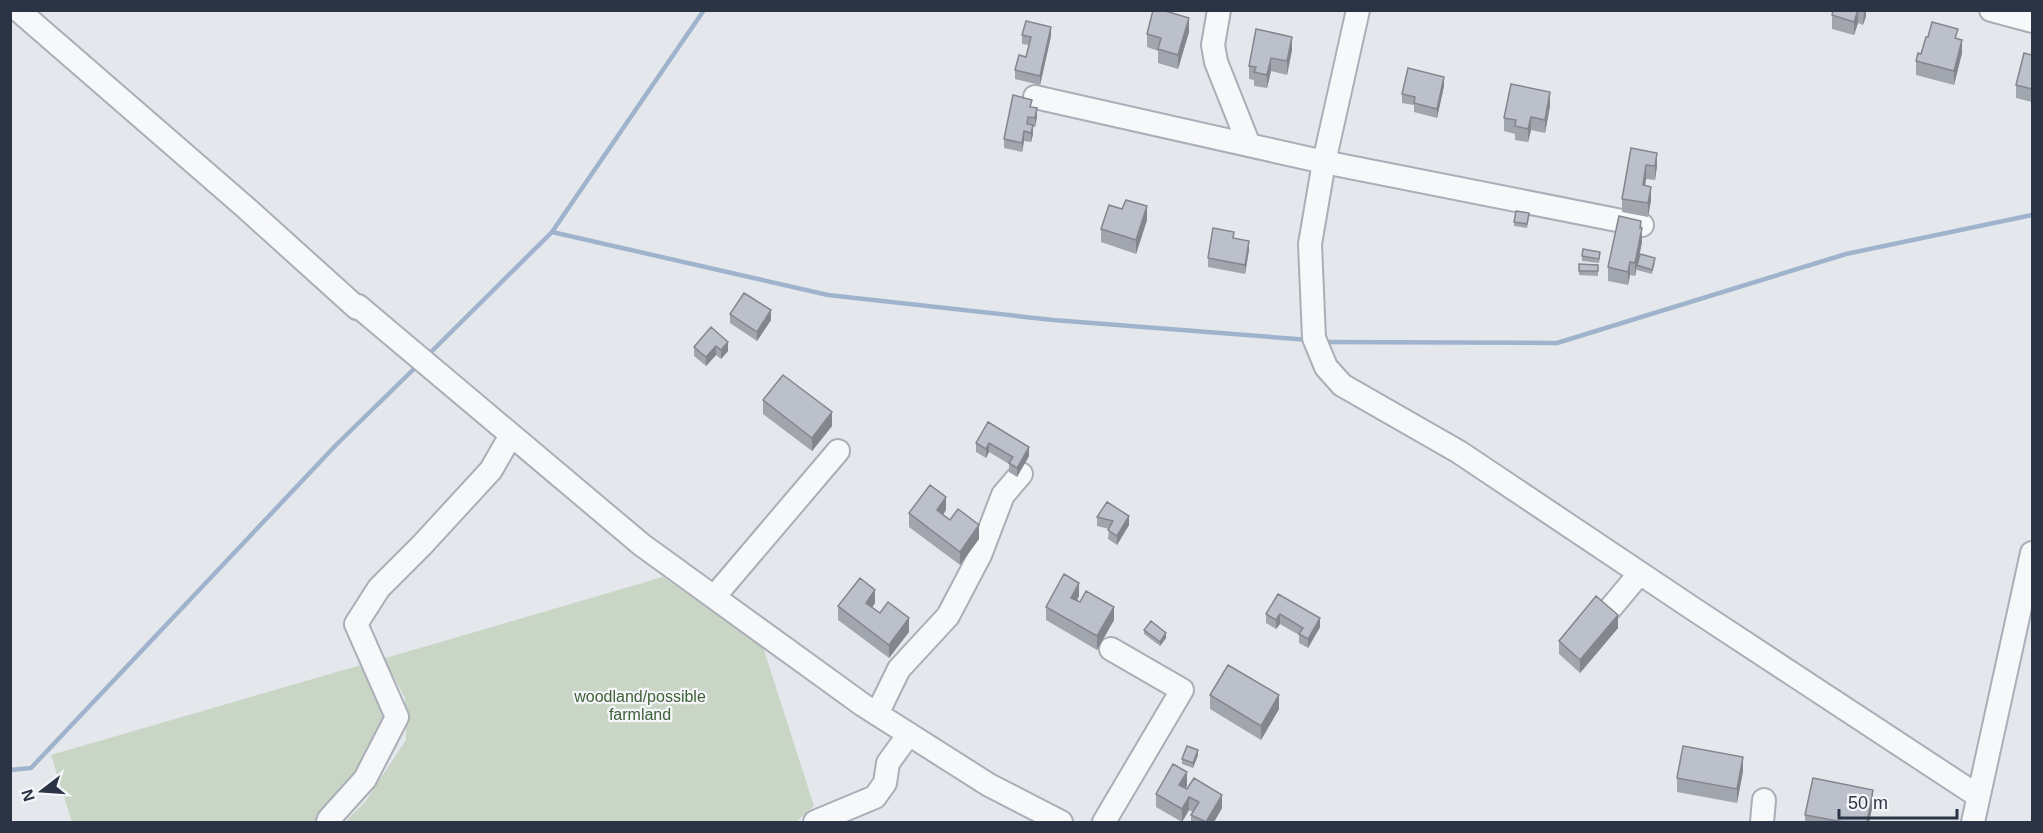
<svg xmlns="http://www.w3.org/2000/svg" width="2043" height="833" font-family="Arial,sans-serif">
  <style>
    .green { fill: #c9d6c5 }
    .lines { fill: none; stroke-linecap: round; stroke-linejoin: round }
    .stream { stroke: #9fb4cc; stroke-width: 4.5 }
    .minor-casing { stroke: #a9aeb7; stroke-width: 26 }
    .minor { stroke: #f7f8fa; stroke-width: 22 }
    .wall { fill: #a1a5ae }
    .shaded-wall { fill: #83868d }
    .building { fill: #bbc0ca; stroke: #83868d; stroke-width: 1.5 }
    .labels { text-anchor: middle; stroke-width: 4.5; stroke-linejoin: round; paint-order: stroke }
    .park-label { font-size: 16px; fill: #3f6138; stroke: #f4f6f9 }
  </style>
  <rect width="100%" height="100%" fill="#e4e7ec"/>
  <path class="green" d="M 663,577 L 763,647 L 814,806 L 796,822 L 345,822 L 365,802 L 406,740 L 405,698 L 392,674 L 372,662 Z
    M 361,665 L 364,670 L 385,683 L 394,706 L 332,822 L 72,822 L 51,755 Z"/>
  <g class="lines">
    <path class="stream" d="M 552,232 L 828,295 L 1053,320 L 1309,340
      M 1324,342 L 1557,343 L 1846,254 L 2032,215
      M 427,356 L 552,232 L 704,10
      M 10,770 L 31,768 L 336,445 L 419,364"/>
    <defs>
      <path id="minor" d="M 18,10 L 245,207 L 357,308 L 358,306 L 642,545 L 863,705 L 989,785 L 1061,822
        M 1219,10 L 1213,45 L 1216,62 L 1249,145
        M 1358,10 L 1324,162 L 1310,244 L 1314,338 L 1326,367 L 1342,385 L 1459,452 L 1695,610 L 1978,796
        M 1991,10 L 2032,21
        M 1035,97 L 1324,162 L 1642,225
        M 714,597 L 838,451
        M 1609,610 L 1640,573
        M 877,714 L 899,669 L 948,616 L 980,555 L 1003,495 L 1021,474
        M 328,822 L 329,819 L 365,779 L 397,717 L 356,624 L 379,588 L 422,545 L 491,470 L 511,435
        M 815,822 L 875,797 L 885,783 L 888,763 L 909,734
        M 1104,822 L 1182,690 L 1111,649
        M 1762,822 L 1764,800
        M 1973,822 L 2032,553"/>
    </defs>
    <use href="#minor" class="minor-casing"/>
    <use href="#minor" class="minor"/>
  </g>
  <path class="wall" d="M 1833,10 L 1866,10 L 1866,16 L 1863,25 L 1858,23 L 1854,35 L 1832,29 L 1832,15 Z
    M 1189,32 L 1178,69 L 1158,63 L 1158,51 L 1147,47 L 1147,34 Z
    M 1022,35 L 1051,36 L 1040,85 L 1015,79 L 1015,70 L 1026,57 L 1029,45 L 1022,44 Z
    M 1958,39 L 1962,53 L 1954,85 L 1916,75 L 1916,61 L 1921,54 Z
    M 1292,50 L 1287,75 L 1271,71 L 1267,88 L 1254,86 L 1254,80 L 1249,79 L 1249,66 Z
    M 2032,55 L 2032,102 L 2016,98 L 2016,85 Z
    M 1444,86 L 1437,118 L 1414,112 L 1414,105 L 1402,103 L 1402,94 Z
    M 1550,106 L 1545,133 L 1531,130 L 1528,142 L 1515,140 L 1515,134 L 1504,131 L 1504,118 Z
    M 1032,107 L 1037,117 L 1035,127 L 1033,127 L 1033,134 L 1031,142 L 1024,141 L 1022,152 L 1004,148 L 1004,139 Z
    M 1631,148 L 1657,166 L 1655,180 L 1646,179 L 1645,186 L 1651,200 L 1648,217 L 1622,212 L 1622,199 Z
    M 1529,218 L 1527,228 L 1514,226 L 1514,222 Z
    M 1147,220 L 1136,254 L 1101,242 L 1101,229 Z
    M 1641,228 L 1642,242 L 1635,276 L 1630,275 L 1628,285 L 1608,281 L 1608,267 Z
    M 1234,239 L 1249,250 L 1245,274 L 1208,267 L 1208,258 Z
    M 1582,256 L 1600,256 L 1599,263 L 1582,261 Z
    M 1655,263 L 1652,274 L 1637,270 L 1637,265 Z
    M 1579,264 L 1598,265 L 1598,276 L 1579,275 Z
    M 730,314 L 771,320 L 757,341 L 730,323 Z
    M 711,327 L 728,351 L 721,359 L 716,355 L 706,366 L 694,356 L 694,347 Z
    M 763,400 L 832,426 L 812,451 L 763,414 Z
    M 988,422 L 1029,456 L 1017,477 L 1009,472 L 1009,464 L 989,452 L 986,458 L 976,452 L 976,443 Z
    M 946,510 L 943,515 L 979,539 L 960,565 L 909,527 L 909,513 Z
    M 1097,517 L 1129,525 L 1117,545 L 1108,539 L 1109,529 L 1097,526 Z
    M 1278,594 L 1320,627 L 1308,648 L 1299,643 L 1299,635 L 1280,624 L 1276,629 L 1266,623 L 1266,614 Z
    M 1079,596 L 1077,601 L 1114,620 L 1097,650 L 1046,620 L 1046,607 Z
    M 875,603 L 872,608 L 909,632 L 889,658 L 838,620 L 838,606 Z
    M 1618,628 L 1580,673 L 1559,654 L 1559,641 Z
    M 1144,630 L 1166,638 L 1160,646 L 1144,634 Z
    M 1210,695 L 1279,709 L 1261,740 L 1210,709 Z
    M 1198,755 L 1193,768 L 1182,764 L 1182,759 Z
    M 1743,771 L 1737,803 L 1677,792 L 1677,778 Z
    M 1187,786 L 1185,788 L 1222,808 L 1214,822 L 1191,822 L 1191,815 L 1193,812 L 1189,810 L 1182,822 L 1156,807 L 1156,794 Z
    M 1873,804 L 1869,822 L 1805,822 L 1805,815 Z"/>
  <path class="shaded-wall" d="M 1858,10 L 1858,23 L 1854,35 L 1854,22 Z
    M 1864,10 L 1866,10 L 1866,16 L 1863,25 Z
    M 1189,18 L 1189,32 L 1178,69 L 1178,55 Z
    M 1051,27 L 1051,36 L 1040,85 L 1040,76 Z
    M 1292,37 L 1292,50 L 1287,75 L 1287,61 Z
    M 1962,40 L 1962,53 L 1954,85 L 1954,71 Z
    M 1271,58 L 1271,71 L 1267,88 L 1267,75 Z
    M 1444,77 L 1444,86 L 1437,118 L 1437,109 Z
    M 1550,92 L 1550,106 L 1545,133 L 1545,120 Z
    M 1037,108 L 1037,117 L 1035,127 L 1035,118 Z
    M 1531,117 L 1531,130 L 1528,142 L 1528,129 Z
    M 1033,125 L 1033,134 L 1031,142 L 1031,133 Z
    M 1024,131 L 1024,141 L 1022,152 L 1022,143 Z
    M 1657,153 L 1657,166 L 1655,180 L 1655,166 Z
    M 1646,165 L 1646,179 L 1643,199 L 1643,185 Z
    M 1651,187 L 1651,200 L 1648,217 L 1648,203 Z
    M 1147,206 L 1147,220 L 1136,254 L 1136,240 Z
    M 1641,221 L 1642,242 L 1635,276 L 1635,263 Z
    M 1249,241 L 1249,250 L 1245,274 L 1245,265 Z
    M 1630,262 L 1630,275 L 1628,285 L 1628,272 Z
    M 771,310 L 771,320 L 757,341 L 757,332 Z
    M 728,342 L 728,351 L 721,359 L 721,350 Z
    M 716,346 L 716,355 L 706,366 L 706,357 Z
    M 832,412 L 832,426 L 812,451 L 812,438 Z
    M 989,443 L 989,452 L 986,458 L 986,449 Z
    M 1029,447 L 1029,456 L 1017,477 L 1017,468 Z
    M 946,497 L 946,510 L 937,523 L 937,510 Z
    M 1129,516 L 1129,525 L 1117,545 L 1117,536 Z
    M 979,525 L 979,539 L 960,565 L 960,552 Z
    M 1079,583 L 1079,596 L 1071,611 L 1071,598 Z
    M 875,590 L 875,603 L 866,616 L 866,603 Z
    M 1114,607 L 1114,620 L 1097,650 L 1097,636 Z
    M 1280,614 L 1280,624 L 1276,629 L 1276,620 Z
    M 1618,615 L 1618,628 L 1580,673 L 1580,660 Z
    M 909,618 L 909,632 L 889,658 L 889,645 Z
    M 1320,618 L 1320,627 L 1308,648 L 1308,639 Z
    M 1166,633 L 1166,638 L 1160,646 L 1160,642 Z
    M 1279,695 L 1279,709 L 1261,740 L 1261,726 Z
    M 1198,750 L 1198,755 L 1193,768 L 1193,763 Z
    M 1743,757 L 1743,771 L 1737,803 L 1737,789 Z
    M 1187,772 L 1187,786 L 1179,798 L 1179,785 Z
    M 1873,790 L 1873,804 L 1869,822 L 1867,822 Z
    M 1222,795 L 1222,808 L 1214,822 L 1206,822 Z
    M 1189,797 L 1189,810 L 1182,822 L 1182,809 Z"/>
  <path class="building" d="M 1153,10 L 1162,10 L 1189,18 L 1178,55 L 1158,49 L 1161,38 L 1147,34 Z
    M 1833,10 L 1858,10 L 1854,22 L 1832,15 Z
    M 1026,21 L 1051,27 L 1040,76 L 1015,70 L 1019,55 L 1026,57 L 1031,37 L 1022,35 Z
    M 1932,22 L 1958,29 L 1955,38 L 1962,40 L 1954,71 L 1916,61 L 1918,53 L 1921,54 L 1926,37 L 1928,37 Z
    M 1256,29 L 1292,37 L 1287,61 L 1271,58 L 1267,75 L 1254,72 L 1256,67 L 1249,66 Z
    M 2024,53 L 2032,55 L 2032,89 L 2016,85 Z
    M 1408,68 L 1444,77 L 1437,109 L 1414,103 L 1415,97 L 1402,94 Z
    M 1511,84 L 1550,92 L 1545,120 L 1531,117 L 1528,129 L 1515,126 L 1516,120 L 1504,118 Z
    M 1013,95 L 1032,100 L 1030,107 L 1037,108 L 1035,118 L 1028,117 L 1027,124 L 1033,125 L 1031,133 L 1024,131 L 1022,143 L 1004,139 Z
    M 1631,148 L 1657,153 L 1655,166 L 1646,165 L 1643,185 L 1651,187 L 1648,203 L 1622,199 Z
    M 1126,200 L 1147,206 L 1136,240 L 1101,229 L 1109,205 L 1122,209 Z
    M 1516,211 L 1529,213 L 1527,224 L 1514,222 Z
    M 1619,216 L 1641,221 L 1640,228 L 1642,228 L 1635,263 L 1630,262 L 1628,272 L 1608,267 Z
    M 1213,228 L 1234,232 L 1233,238 L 1249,241 L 1245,265 L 1208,258 Z
    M 1583,249 L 1600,252 L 1599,259 L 1582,256 Z
    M 1640,254 L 1655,258 L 1652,270 L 1637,265 Z
    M 1579,264 L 1598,265 L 1598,271 L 1579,271 Z
    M 744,293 L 771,310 L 757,332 L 730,314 Z
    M 711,327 L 728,342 L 721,350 L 716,346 L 706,357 L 694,347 Z
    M 783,375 L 832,412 L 812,438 L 763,400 Z
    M 988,422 L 1029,447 L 1017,468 L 1009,463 L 1013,457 L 989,443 L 986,449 L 976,443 Z
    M 930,485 L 946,497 L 937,510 L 950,520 L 958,509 L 979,525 L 960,552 L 909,513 Z
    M 1107,502 L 1129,516 L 1117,536 L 1108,530 L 1113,521 L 1097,517 Z
    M 1064,574 L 1079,583 L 1071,598 L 1080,602 L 1086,591 L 1114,607 L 1097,636 L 1046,607 Z
    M 860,578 L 875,590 L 866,603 L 880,613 L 888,602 L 909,618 L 889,645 L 838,606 Z
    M 1278,594 L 1320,618 L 1308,639 L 1299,634 L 1303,628 L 1280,614 L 1276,620 L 1266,614 Z
    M 1596,596 L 1618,615 L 1580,660 L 1559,641 Z
    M 1151,621 L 1166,633 L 1160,642 L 1144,630 Z
    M 1228,665 L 1279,695 L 1261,726 L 1210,695 Z
    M 1187,746 L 1198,750 L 1193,763 L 1182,759 Z
    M 1683,746 L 1743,757 L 1737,789 L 1677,778 Z
    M 1173,764 L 1187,772 L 1179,785 L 1187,789 L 1194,778 L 1222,795 L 1206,822 L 1191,815 L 1199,802 L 1189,797 L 1182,809 L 1156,794 Z
    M 1813,778 L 1873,790 L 1867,822 L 1843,822 L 1805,815 Z"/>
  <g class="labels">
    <g class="park-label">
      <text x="640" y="702">woodland/possible<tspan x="640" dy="18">farmland</tspan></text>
    </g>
  </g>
  <rect width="2043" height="833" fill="none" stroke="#2b3445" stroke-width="24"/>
  <g transform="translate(42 791) rotate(253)" stroke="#f4f6f9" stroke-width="4.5" paint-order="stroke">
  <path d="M0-4.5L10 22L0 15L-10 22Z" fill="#2b3445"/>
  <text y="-9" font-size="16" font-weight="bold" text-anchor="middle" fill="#2b3445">N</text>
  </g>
  <path d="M1839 809v9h118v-9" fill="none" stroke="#2b3445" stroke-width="3"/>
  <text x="1848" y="809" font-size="18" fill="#2b3445" stroke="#f4f6f9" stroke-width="4.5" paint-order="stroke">50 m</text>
</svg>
